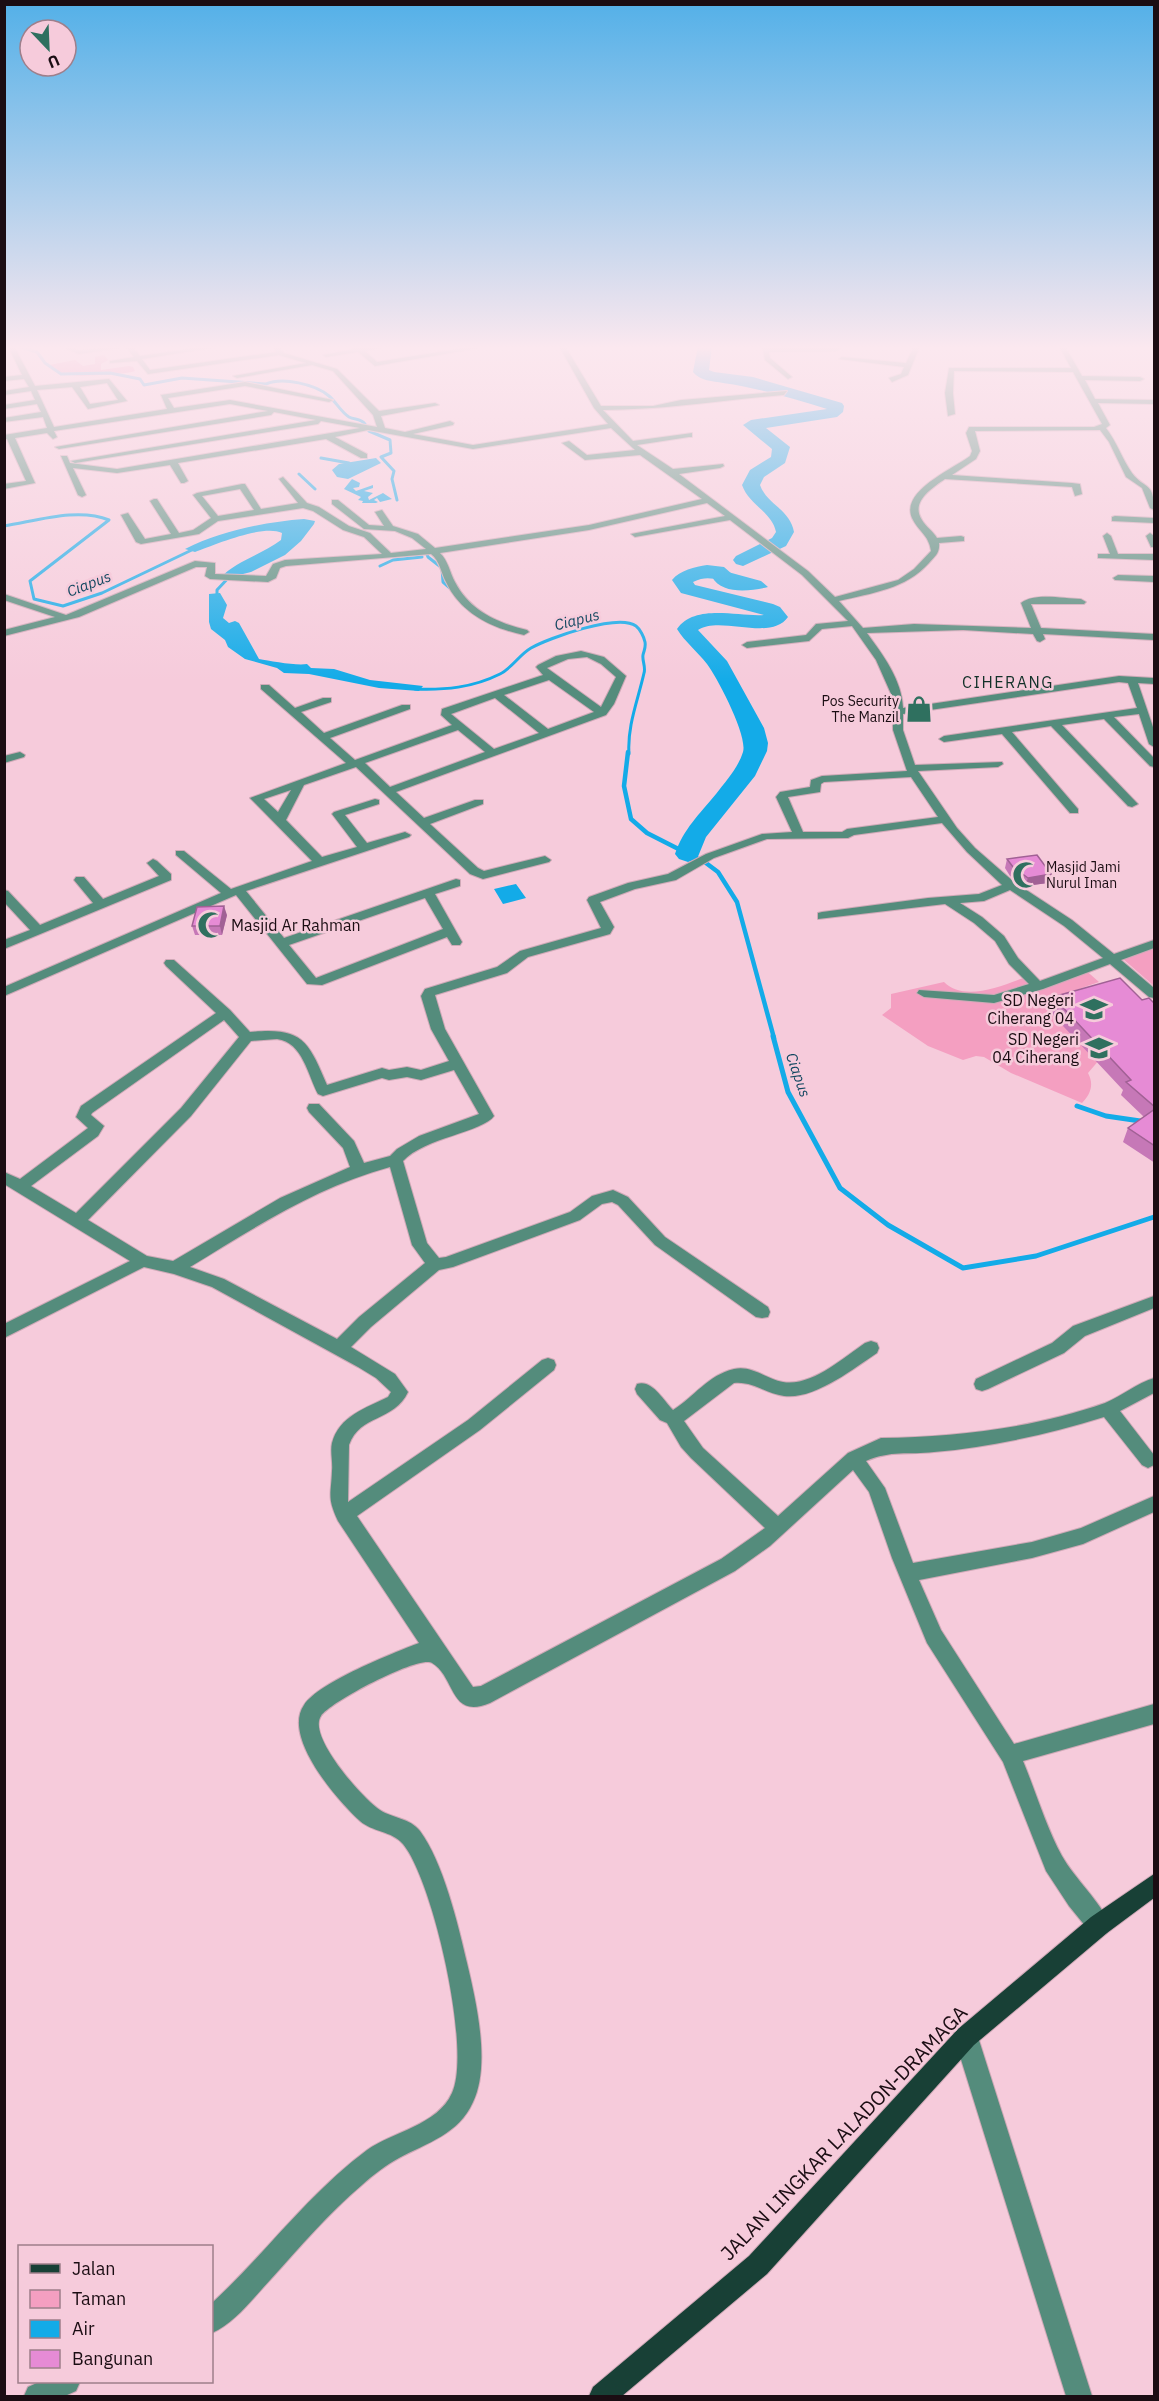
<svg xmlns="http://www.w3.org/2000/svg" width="1159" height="2401" font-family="'IBM Plex Sans',sans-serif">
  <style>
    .green { fill: #f49fc1 }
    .forest { fill: #e97dac }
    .water { fill: #13abe8 }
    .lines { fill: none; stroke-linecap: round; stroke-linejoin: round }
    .stream-far2 { stroke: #13abe8; stroke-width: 3 }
    .stream-far1 { stroke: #13abe8; stroke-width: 4.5 }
    .stream { stroke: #13abe8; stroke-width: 5 }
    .river { fill: #13abe8; fill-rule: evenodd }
    .minor-casing { stroke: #cfa9b7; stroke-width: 2 }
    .major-casing { stroke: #cfa9b7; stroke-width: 2 }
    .minor { fill: #548c7c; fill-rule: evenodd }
    .major { fill: #184036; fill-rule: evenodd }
    .wall { fill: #c678b7 }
    .shaded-wall { fill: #a16195 }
    .building { fill: #e68bd5; stroke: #a16195; stroke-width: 1.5 }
    .labels { text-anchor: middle; stroke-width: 5; stroke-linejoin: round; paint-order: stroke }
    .far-poi-label { font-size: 14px; fill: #1b0d13; stroke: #f6cbdb; text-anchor: end }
    .far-water-label { font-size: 15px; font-style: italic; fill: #114760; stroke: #f6cbdb }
    .far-quarter-label { font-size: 16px; letter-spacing: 1.5px; fill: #123129; stroke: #f6cbdb }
    .poi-label { font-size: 16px; fill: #1b0d13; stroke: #f6cbdb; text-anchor: end }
    .near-street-label { font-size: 20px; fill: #1b0d13; stroke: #f6cbdb }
  </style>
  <rect width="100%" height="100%" fill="#f6cbdb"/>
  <path class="green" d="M 1154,946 L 1154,986 L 1123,959 Z
    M 1082,967 L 1099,982 L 1047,1000 L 1048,1008 L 1100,1059 L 1088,1073 C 1094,1084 1091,1094 1082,1103 L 1011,1073 L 984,1057 L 976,1056 L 963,1060 L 928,1046 L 882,1015 L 891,1008 L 891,994 L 944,982 C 966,1004 1007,983 1032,975 L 1038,981 Z"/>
  <path class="forest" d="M 104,355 L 108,360 L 101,364 L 101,370 L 129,366 L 133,367 L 135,371 C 125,375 72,377 60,374 C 56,372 54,368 49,365 L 75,360 L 83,366 L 95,364 L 95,357 Z"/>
  <path class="water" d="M 376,458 L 381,463 L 348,479 L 337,477 L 332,470 L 339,464 Z
    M 352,479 L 360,483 L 359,487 L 353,488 L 356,491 L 373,485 L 373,488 L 364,491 L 373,493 L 368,497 L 369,500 L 383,493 L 392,499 L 380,502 L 377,498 L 374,500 L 378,502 L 376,503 L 362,503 L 363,501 L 358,500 L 361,497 L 344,489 Z
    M 304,519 L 315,521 L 314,524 L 301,541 L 285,555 L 251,572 L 239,575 L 232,581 L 220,578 C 236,561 263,554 281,540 L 282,533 C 263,524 214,545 195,552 L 185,549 C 221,531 265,522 304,519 Z
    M 728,572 L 761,581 L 768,587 C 751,591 722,595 712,577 L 705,577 Z
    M 220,593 L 227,605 L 223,618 L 229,623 L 235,621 L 239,623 L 259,659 C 270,661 297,666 307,664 L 311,668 L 334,669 L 370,680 L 423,686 L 419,691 L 379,688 L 309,674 L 284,673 L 277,668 L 245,659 L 228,647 L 225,640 L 211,629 L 209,622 L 209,594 Z
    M 516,884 L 526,898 L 503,904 L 494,889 Z"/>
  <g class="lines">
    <path class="stream-far2" d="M 16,346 L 37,352 L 45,363 L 61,374 L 110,373 L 140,379 L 144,385 L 182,378 L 266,384 C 283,377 315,384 329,396 C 336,402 341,412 349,417 C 355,420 361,418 365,424
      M 369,431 L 390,440 L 391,453 L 381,457 L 394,471 L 392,479 L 397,500
      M 321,458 L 349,463
      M 299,474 L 315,489
      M 4,526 C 36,521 78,507 109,520 L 30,581 L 34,599 L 63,606 L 102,593 L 196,548
      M 426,552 L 428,557 L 442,568 L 443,582 L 451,589
      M 380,566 L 393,560 L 422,557
      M 217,599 L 217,590 L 231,575
      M 415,689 C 445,690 472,688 500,674 C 512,668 519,655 531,648 C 549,638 618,613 636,626 C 640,629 644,637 645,642 C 646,648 644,650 643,655 C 642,661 646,667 644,673 C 638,700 627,726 629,754"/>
    <path class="stream-far1" d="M 628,752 L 624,786 L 631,819 L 647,833 L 706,863 L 718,872 L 737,902 L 774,1038"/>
    <path class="stream" d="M 773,1036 L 788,1092 L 840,1188 L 888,1225 L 963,1268 L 1036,1256 L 1154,1217
      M 1077,1106 L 1106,1116 L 1154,1123"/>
    <path class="river" d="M 698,346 L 712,346 L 709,370 L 714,372 L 753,377 L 842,403 L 844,406 L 843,412 L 837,417 L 766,428 L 790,447 L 785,463 L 764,477 L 760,485 C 767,505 790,509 794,532 L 786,546 L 743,566 L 736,564 L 733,560 L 736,556 L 772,538 L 776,532 C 772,512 749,505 742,485 L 750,470 L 771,457 L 772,449 L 743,425 L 751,420 L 827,409 C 793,399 759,388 723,383 C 713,381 700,381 693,372 Z
      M 707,565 L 724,567 L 732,574 L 729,578 C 715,582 709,574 693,582 L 695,585 L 773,604 L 780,607 L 788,617 C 771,642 720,615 698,630 L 727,661 L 764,728 L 768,743 L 767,751 L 755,776 L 706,837 L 697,859 L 688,862 L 679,859 L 675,854 C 684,828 699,815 716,794 C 726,781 738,768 743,752 C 748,736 717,677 707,664 C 697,651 685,642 677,629 C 695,603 738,617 764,615 L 681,593 L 672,580 C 680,570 695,567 707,565 Z"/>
    <defs>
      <path id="minor" d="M 8,346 L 14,346 L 35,386 L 109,379 L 127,401 L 88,409 L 72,387 L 37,390 L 54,427 L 167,409 L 161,395 L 245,382 L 333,400 L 329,402 L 245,386 L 168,398 L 174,408 L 230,400 L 377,427 L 373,415 L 333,371 L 312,365 L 237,378 L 233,376 L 306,363 L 279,355 L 148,374 L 137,361 L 110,363 L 110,361 L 134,357 L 126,347 L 79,354 L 59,346 L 80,350 L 132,346 L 140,356 L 208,346 L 224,346 L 142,359 L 150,370 L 276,352 L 272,346 L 278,346 L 284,353 L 337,369 L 379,411 L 435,403 L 439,405 L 381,416 L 385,428 L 405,432 L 450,421 L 454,423 L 453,425 L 413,434 L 473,445 L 608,424 L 594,408 L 559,346 L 565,346 L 601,406 L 653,406 L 681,400 L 787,391 L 784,395 C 724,400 664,410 603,410 L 633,441 L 692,433 L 692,437 L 689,437 L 637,445 L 673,469 L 723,464 L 724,466 L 720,468 L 679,474 L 808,571 L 835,597 L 898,580 L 914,569 L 931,551 C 929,535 918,531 912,518 C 900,491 953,469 970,456 L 972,451 L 966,433 L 969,427 L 1094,427 L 1102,424 L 1073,372 L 954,371 L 953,393 L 955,414 L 948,416 L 945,393 L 949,368 L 1071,368 L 1059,346 L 1065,346 L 1082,376 L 1140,377 L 1144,379 L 1140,381 L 1085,380 L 1095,399 L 1154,400 L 1154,404 L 1098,403 L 1110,425 L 1106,428 C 1117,442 1122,459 1132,473 C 1145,490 1154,481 1154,510 L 1150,508 L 1142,488 L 1126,477 L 1109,442 L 1100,430 L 975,431 L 980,451 L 976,459 L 952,475 L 1072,483 L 1080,484 L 1082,494 L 1075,496 L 1072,487 L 945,479 C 932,488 910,502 922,520 C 926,527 933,531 937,538 L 961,536 L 964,537 L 964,541 L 939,543 C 940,553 935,556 929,563 C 906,589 872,593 839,601 L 863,628 L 914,624 L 1031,628 L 1021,603 C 1035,592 1064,599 1081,599 L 1086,602 L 1084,604 L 1031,604 L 1041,628 L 1154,634 L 1154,640 L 1043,634 L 1045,639 L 1040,642 L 1037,641 L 1033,634 L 963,630 L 867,633 C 883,655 902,680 903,708 L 1119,676 L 1154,678 L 1154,684 L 1138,683 L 1154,730 L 1154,747 L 1149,744 L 1139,714 L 1114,717 L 1154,758 L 1154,767 L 1150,766 L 1104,719 L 1062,725 L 1136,802 L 1138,804 L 1132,807 L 1128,806 L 1051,726 L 1012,732 L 1078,809 L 1078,813 L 1070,813 L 1002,734 L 944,742 L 939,739 L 944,736 L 1137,708 L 1128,683 L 1119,682 L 903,714 L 903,730 L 915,765 L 1002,762 L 1003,764 L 998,767 L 918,771 L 957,828 L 975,848 L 1014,882 L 1072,920 L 1114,954 L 1154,940 L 1154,948 L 1121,960 L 1154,988 L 1154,998 L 1149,997 L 1110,964 L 1043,989 L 994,1003 L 924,997 L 917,993 L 919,990 L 994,995 L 1029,984 L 1009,964 L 995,941 L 974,923 L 945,904 L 818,919 L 818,913 L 822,912 L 928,898 L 979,894 L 1002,885 L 967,852 L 942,823 L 854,835 L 848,838 L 767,839 L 714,858 L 676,880 L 635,889 L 600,902 L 614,927 L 610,934 L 528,957 L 507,973 L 435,995 L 445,1029 L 494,1116 C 483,1132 424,1138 403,1161 L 427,1243 L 439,1258 L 446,1257 L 570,1212 L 592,1196 L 613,1190 L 628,1197 L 665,1237 L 768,1307 L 770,1312 L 768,1317 L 762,1318 L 756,1317 L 655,1245 L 618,1205 L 612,1202 L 602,1204 L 580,1220 L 453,1267 L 439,1270 L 371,1327 L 351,1347 L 395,1374 L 408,1392 C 394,1422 360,1414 349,1445 L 348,1502 L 468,1420 L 542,1360 L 548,1358 L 554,1360 L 556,1365 L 554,1370 L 480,1430 L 357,1516 L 473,1687 L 481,1686 L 721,1559 L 765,1528 L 691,1458 L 681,1447 L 667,1423 L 660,1420 L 637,1394 L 635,1389 L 637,1384 C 652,1379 663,1400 673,1410 C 694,1397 708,1375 734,1369 C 752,1365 766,1379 783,1382 C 811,1387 843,1358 865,1343 L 871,1341 L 877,1343 L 879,1348 L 877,1353 C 853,1369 814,1400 784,1396 C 766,1394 753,1381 734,1383 L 684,1421 L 703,1448 L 778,1516 L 848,1453 L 881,1438 C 956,1437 1034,1428 1105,1403 C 1122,1396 1137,1383 1154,1378 L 1154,1393 L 1120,1411 L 1154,1455 L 1154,1465 L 1148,1468 L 1142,1465 L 1104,1417 C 1049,1434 992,1447 934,1452 C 908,1455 891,1450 866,1461 L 885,1488 L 913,1563 L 1032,1542 L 1081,1528 L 1154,1496 L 1154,1512 L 1083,1544 L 1032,1558 L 919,1580 L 941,1630 L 1014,1744 L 1154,1704 L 1154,1724 L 1023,1761 C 1036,1792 1046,1827 1062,1856 C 1075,1879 1101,1902 1110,1925 L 1107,1933 L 1099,1936 L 1091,1933 L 1069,1906 L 1046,1871 L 1003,1762 L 927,1643 L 892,1558 L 869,1492 L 853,1470 L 770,1546 L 735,1571 L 490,1703 C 449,1720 456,1677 432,1663 C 419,1655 330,1702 321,1716 C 307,1736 363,1799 380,1810 C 392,1818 410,1818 420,1831 C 443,1862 458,1924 467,1963 C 476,2001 491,2065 473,2102 C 459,2134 427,2143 399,2158 C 386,2165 373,2175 362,2185 C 329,2213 300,2247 271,2279 C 254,2297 235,2323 212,2333 L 212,2303 C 265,2254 308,2194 367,2150 C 392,2132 438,2125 452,2093 C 472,2051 433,1880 403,1844 C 392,1831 372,1832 360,1821 C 337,1800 282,1737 304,1705 C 319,1682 393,1653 419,1643 L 338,1521 C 327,1497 331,1496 332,1471 C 333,1462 330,1452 332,1443 C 339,1416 366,1408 388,1397 L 391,1392 L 376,1378 L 358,1367 L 212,1287 L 174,1274 L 144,1267 L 4,1338 L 4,1324 L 130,1261 L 4,1184 L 4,1172 L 20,1179 L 88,1128 L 76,1117 L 81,1106 L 216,1013 L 166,966 L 164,963 L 166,960 L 174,960 L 230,1010 L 250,1032 C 302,1027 308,1040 327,1085 L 382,1068 L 389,1070 L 407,1067 L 421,1070 L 449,1061 L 431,1029 L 421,996 L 425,989 L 497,967 L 520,951 L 601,928 L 587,900 L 589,897 L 628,883 L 668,874 L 706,854 L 762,834 L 792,832 L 776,797 L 780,792 L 810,787 L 811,780 L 822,776 L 907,771 L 893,730 L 892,696 L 876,660 L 852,626 L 822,629 L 809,641 L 747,648 L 742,645 L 747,642 L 806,635 L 816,624 L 848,621 L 802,575 L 730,520 L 635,537 L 631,534 L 725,516 L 707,503 L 589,530 L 440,553 C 448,560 450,573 455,582 C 470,611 498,623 527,630 L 529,632 L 524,635 C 492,628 461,614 446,582 C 441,573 440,561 431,554 L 286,566 L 280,568 L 276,578 L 268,582 L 210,579 L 205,576 L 207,567 L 196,567 L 79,617 L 4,636 L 4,630 L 55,617 L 4,600 L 4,594 L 66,615 L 195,561 L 215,563 L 215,574 L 266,576 L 273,564 L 285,560 L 382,554 L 364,537 L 343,530 L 313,511 L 303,508 L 218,521 L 199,534 L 141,544 L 136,542 L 121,515 L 128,513 L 145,539 L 171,534 L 150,501 L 154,499 L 157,499 L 179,533 L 193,530 L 211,518 L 193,495 L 197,493 L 242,484 L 245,484 L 261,509 L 298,503 L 279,479 L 283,477 L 307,503 L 319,507 L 349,526 L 370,533 L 391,553 L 426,549 L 412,538 L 395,531 L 364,529 L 332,504 L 332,500 L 338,500 L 369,525 L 384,526 L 375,512 L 382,510 L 393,526 L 418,534 L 435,548 L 589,525 L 702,499 L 640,455 L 585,460 L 562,443 L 569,441 L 587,455 L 635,450 L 611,428 L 473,449 L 368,430 L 335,437 L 367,454 L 367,458 L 361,458 L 326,439 L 178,463 L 188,481 L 184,483 L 181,483 L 170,465 L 117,473 L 73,468 L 86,495 L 82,497 L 78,495 L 61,456 L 67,456 L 70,463 L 117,469 L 360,428 L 321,421 L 318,424 L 75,463 L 71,461 L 316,420 L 274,412 L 271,415 L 59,449 L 55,447 L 268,411 L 230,404 L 54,431 L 57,437 L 53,439 L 47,433 L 15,438 L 35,483 L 4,489 L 4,484 L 26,481 L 7,439 L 4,439 L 4,435 L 47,428 L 43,417 L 4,422 L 4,418 L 41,412 L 37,404 L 4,409 L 4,405 L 35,400 L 31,391 L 4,395 L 4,391 L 29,387 L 24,379 L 4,381 L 4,377 L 22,375 ZM 107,383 L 118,400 L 90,404 L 80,387 ZM 240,489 L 254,510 L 218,516 L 202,496 ZM 911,777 L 938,817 L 847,829 L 842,832 L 803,832 L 788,797 L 820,792 L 821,784 L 824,782 ZM 1010,890 L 1064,926 L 1103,958 L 1040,981 L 1018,958 L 1004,936 L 982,917 L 960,903 L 984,901 ZM 224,1020 L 239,1037 L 181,1108 L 76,1213 L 31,1186 L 98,1136 L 104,1126 L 91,1115 L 92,1113 ZM 277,1039 C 303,1042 308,1076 318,1094 L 323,1096 L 382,1078 L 389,1080 L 407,1077 L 421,1080 L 454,1070 L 479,1114 L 419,1136 L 397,1149 L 390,1156 L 364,1163 L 354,1141 L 319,1104 L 309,1104 L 307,1108 L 309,1112 L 343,1148 L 350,1167 L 280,1198 L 173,1261 L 147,1256 L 88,1220 L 191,1116 L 251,1041 ZM 390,1167 L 412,1245 L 425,1263 L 359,1317 L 337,1339 L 224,1279 L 190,1267 C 254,1228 316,1187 390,1167 Z
        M 352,346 L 361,348 L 390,346 L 365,351 L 377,362 L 476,346 L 479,348 L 375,366 L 358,352 L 326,357 L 323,355 L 354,349 Z
        M 762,346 L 768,346 L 769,348 L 837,347 L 840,349 L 837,351 L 769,352 L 770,358 L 792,377 L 788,379 L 765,360 Z
        M 914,346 L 920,346 L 908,375 L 892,382 L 889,378 L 901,374 L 904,367 L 839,359 L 842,357 L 906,363 Z
        M 1115,516 L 1154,518 L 1154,523 L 1112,521 L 1112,517 Z
        M 1107,533 L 1111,536 L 1118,554 L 1154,554 L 1154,560 L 1098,558 L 1098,554 L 1110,554 L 1103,536 Z
        M 1150,533 L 1154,536 L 1154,547 L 1151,547 L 1146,536 Z
        M 1118,575 L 1154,576 L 1154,582 L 1115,580 L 1113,578 Z
        M 581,651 L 604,657 L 626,676 L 614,704 L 606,715 L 396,792 L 424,818 L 475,800 L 483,800 L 483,804 L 430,824 L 478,868 L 484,871 L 545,856 L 551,860 L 549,862 L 483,879 L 470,874 L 356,767 L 304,785 L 286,820 L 322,857 L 357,847 L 332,814 L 334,812 L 375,799 L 379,800 L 379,804 L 345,815 L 367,843 L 405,832 L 411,835 L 409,837 L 246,891 L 284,938 L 456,879 L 460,880 L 460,886 L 435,894 L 462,942 L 460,945 L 452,945 L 447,937 L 322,985 L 307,984 L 236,895 L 4,996 L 4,987 L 221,893 L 176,855 L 176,851 L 184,851 L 231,889 L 312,861 L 250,798 L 346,763 L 261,689 L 261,685 L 269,685 L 295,708 L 323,698 L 331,698 L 331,702 L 301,712 L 324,733 L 402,705 L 410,705 L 410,709 L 330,738 L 355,760 L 452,725 L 441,715 L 442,709 L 543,675 L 536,667 L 538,665 L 556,656 ZM 587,657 L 601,664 L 616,677 L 601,707 L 547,668 L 568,659 ZM 549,680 L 594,712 L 548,729 L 504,695 ZM 495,698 L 539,733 L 494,749 L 451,714 ZM 458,730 L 485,752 L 390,787 L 365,763 ZM 291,790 L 278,812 L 264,799 ZM 425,898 L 443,929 L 316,978 L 289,945 Z
        M 20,752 L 25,755 L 24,757 L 4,763 L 4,756 Z
        M 153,859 L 157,861 L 171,874 L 171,880 L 4,949 L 4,940 L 30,930 L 4,902 L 4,890 L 8,891 L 40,925 L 93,903 L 74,880 L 76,877 L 84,877 L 103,899 L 159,876 L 147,863 Z
        M 1154,1296 L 1154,1308 L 1085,1336 L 1064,1353 L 988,1389 L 982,1391 L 976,1389 L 974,1384 L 976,1379 L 1052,1343 L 1073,1326 Z
        M 966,2025 L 974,2029 L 978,2037 L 1092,2396 L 1066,2396 L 954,2037 L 958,2029 Z
        M 39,2382 L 80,2382 L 76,2391 L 65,2396 L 24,2396 L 28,2387 Z"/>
      <path id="major" d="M 1154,1874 L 1154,1898 L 1107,1933 L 974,2045 L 767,2274 L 622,2396 L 589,2396 L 593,2387 L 749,2256 L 958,2029 L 1091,1917 Z"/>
    </defs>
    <use href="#minor" class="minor-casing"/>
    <use href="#major" class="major-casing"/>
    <use href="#minor" class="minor"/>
    <use href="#major" class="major"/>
  </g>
  <path class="wall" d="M 1007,859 L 1051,874 L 1048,883 L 1025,886 L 1010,876 L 1005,868 Z
    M 227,915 L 222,935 L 195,935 L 192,926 Z
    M 1053,997 L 1142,1000 L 1155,1004 L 1155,1163 L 1123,1142 L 1128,1128 L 1144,1117 L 1121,1095 L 1123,1090 L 1049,1011 Z"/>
  <path class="shaded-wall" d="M 1051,874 L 1048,883 L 1025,886 L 1028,878 Z
    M 224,906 L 227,915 L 222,935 L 220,926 Z"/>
  <path class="building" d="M 1037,855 L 1051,874 L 1028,878 L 1013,867 L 1007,859 Z
    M 224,906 L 220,926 L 192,926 L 197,907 Z
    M 1120,978 L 1142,1000 L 1149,998 L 1155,1004 L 1155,1107 L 1126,1082 L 1131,1080 L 1053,997 Z
    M 1155,1109 L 1155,1146 L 1128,1128 Z"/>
  <linearGradient id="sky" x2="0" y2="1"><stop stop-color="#53b0e8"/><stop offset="0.51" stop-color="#fbe8ef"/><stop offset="1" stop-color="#fbe8ef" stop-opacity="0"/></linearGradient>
  <rect width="1159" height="682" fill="url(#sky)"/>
  <defs>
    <symbol id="shop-bare" viewBox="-9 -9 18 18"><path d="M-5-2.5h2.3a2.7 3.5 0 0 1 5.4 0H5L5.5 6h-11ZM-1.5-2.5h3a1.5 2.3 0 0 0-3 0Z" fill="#2f705f" stroke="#f6cbdb" stroke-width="2.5" paint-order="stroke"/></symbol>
    <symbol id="mosque-bare" viewBox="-9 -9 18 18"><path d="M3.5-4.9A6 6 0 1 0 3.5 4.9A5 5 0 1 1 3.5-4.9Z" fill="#2f705f" stroke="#f6cbdb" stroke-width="2.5" paint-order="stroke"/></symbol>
    <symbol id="school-bare" viewBox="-9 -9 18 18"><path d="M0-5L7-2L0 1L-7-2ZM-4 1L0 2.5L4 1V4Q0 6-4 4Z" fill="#2f705f" stroke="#f6cbdb" stroke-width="2.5" paint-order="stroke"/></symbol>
  </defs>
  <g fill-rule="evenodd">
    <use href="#shop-bare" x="900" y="690" width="38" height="38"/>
    <use href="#mosque-bare" x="1007" y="856" width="38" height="38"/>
    <use href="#mosque-bare" x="192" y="906" width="38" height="38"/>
    <use href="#school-bare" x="1075" y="990" width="38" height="38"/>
    <use href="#school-bare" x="1080" y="1029" width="38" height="38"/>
  </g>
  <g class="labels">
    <g class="far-poi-label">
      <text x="899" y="706">Pos Security<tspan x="899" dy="16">The Manzil</tspan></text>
      <text x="1046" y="872" text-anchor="start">Masjid Jami<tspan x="1046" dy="16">Nurul Iman</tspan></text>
    </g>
    <g class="far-water-label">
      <text transform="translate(89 584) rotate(-21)" y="5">Ciapus</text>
      <text transform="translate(577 620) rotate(-14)" y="5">Ciapus</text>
      <text transform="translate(798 1075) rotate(71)" y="5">Ciapus</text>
    </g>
    <g class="far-quarter-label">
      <text x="1008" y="688">CIHERANG</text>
    </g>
    <g class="poi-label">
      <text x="231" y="931" text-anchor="start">Masjid Ar Rahman</text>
      <text x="1074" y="1006">SD Negeri<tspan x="1074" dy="18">Ciherang 04</tspan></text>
      <text x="1079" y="1045">SD Negeri<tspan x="1079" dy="18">04 Ciherang</tspan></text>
    </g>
    <g class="near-street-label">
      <text transform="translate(844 2133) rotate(-46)" y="7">JALAN LINGKAR LALADON-DRAMAGA</text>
    </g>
  </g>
  <rect width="1159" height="2401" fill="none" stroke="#1b0d13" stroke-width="12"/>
  <rect x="18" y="2245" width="195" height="138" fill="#f6cbdb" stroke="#9e7f8b" stroke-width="1.5"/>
  <rect x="30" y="2264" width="30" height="9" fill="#184036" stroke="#9e7f8b" stroke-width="1.5"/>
  <text x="72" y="2275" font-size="18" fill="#1b0d13">Jalan</text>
  <rect x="30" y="2290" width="30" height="18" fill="#f49fc1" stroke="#9e7f8b" stroke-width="1.5"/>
  <text x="72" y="2305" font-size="18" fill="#1b0d13">Taman</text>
  <rect x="30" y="2320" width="30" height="18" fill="#13abe8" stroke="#9e7f8b" stroke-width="1.5"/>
  <text x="72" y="2335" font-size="18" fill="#1b0d13">Air</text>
  <rect x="30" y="2350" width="30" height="18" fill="#e68bd5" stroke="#9e7f8b" stroke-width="1.5"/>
  <text x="72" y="2365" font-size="18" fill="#1b0d13">Bangunan</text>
  <g transform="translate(48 48) rotate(157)"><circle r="28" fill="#f6cbdb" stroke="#9e7f8b" stroke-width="1.5"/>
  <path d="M0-4.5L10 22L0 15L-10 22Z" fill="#2f705f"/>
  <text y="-9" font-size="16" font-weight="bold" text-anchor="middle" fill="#1b0d13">U</text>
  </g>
</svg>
